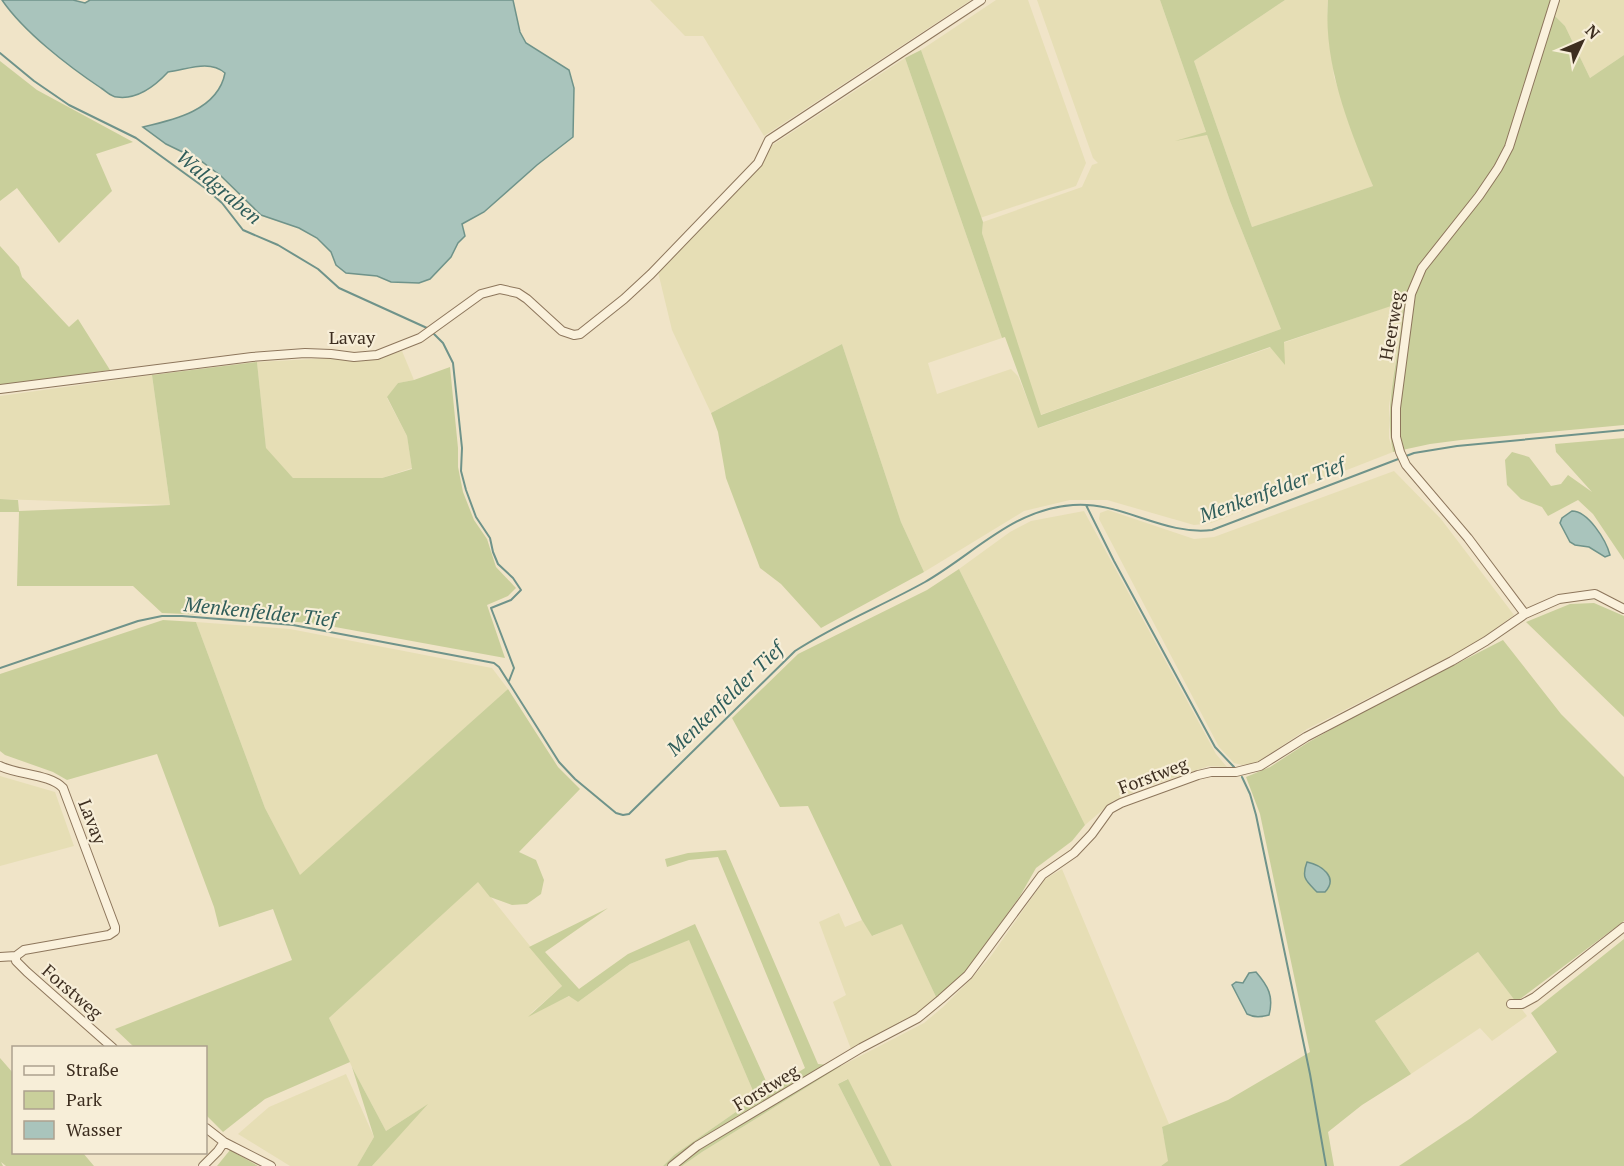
<svg xmlns="http://www.w3.org/2000/svg" width="1624" height="1166" font-family="'PT Serif',serif">
  <style>
    .farmland { fill: #e6deb5 }
    .green { fill: #c9cf9b }
    .water { fill: #a9c4bc; stroke: #6f938a; stroke-width: 1.5 }
    .lines { fill: none; stroke-linecap: round; stroke-linejoin: round }
    .stream { stroke: #6f938a; stroke-width: 2 }
    .minor-casing { stroke: #8d765c; stroke-width: 10 }
    .minor { stroke: #faf1dc; stroke-width: 8 }
    .labels { text-anchor: middle; stroke-width: 4.5; stroke-linejoin: round; paint-order: stroke }
    .street-label { font-size: 18px; fill: #3d2e20; stroke: #f7eed8 }
    .water-label { font-size: 20px; font-style: italic; fill: #2f5d5a; stroke: #f7eed8 }
  </style>
  <rect width="100%" height="100%" fill="#f0e4c8"/>
  <path class="farmland" d="M 650,0 L 971,0 L 764,136 L 703,36 L 685,36 Z
    M 996,0 L 1028,0 L 1086,163 L 1076,186 L 980,218 L 921,50 Z
    M 1037,0 L 1160,0 L 1230,201 L 1281,329 L 1040,415 L 982,233 L 983,222 L 1082,187 L 1092,165 L 1098,163 L 1093,158 Z
    M 1285,0 L 1328,0 L 1327,11 L 1334,77 L 1373,186 L 1252,227 L 1194,61 Z
    M 1560,0 L 1624,0 L 1624,55 L 1590,78 L 1565,26 L 1555,16 Z
    M 905,58 L 1002,338 L 928,363 L 937,394 L 1011,369 L 1018,376 L 1039,428 L 1404,301 L 1389,406 L 1389,438 L 1393,452 L 1211,523 L 1194,525 L 1107,500 L 1070,500 L 1024,511 L 924,572 L 901,522 L 842,344 L 711,413 L 672,330 L 658,272 L 737,189 L 761,167 L 771,146 Z
    M 402,351 L 414,380 L 398,383 L 387,398 L 407,436 L 412,468 L 382,478 L 293,478 L 266,449 L 257,362 L 331,358 L 378,358 Z
    M 152,375 L 170,505 L 0,499 L 0,396 Z
    M 1394,471 L 1441,519 L 1514,615 L 1475,644 L 1307,729 L 1256,763 L 1242,765 L 1234,763 L 1219,747 L 1099,519 L 1100,513 L 1108,510 L 1194,539 L 1214,537 Z
    M 1084,511 L 1216,754 L 1227,767 L 1209,766 L 1143,788 L 1113,801 L 1085,825 L 959,569 L 1010,532 L 1031,521 Z
    M 196,622 L 290,629 L 492,668 L 508,689 L 300,876 L 265,808 Z
    M 0,776 L 55,792 L 74,846 L 0,866 Z
    M 1062,869 L 1169,1124 L 1162,1128 L 1169,1161 L 1161,1166 L 892,1166 L 847,1079 L 838,1084 L 880,1166 L 682,1166 L 702,1152 L 841,1066 L 924,1023 L 943,1007 L 971,979 L 991,956 L 1045,879 Z
    M 478,881 L 562,986 L 530,1014 L 570,996 L 578,1002 L 630,964 L 689,939 L 756,1098 L 674,1155 L 663,1166 L 372,1166 L 425,1106 L 386,1131 L 352,1067 L 329,1018 Z
    M 839,913 L 845,927 L 862,920 L 873,936 L 902,923 L 937,999 L 916,1015 L 851,1049 L 833,1002 L 846,995 L 819,922 Z
    M 1478,952 L 1527,1016 L 1492,1041 L 1480,1028 L 1411,1074 L 1375,1021 Z
    M 346,1074 L 374,1137 L 357,1166 L 290,1166 L 238,1134 L 269,1107 Z"/>
  <path class="green" d="M 1160,0 L 1285,0 L 1194,61 L 1252,227 L 1373,186 C 1349,127 1323,65 1328,0 L 1560,0 L 1555,16 L 1565,26 L 1590,78 L 1624,55 L 1624,425 L 1461,440 L 1430,444 L 1393,452 C 1382,401 1402,352 1403,302 L 1284,342 L 1285,365 L 1270,347 L 1038,428 L 1005,337 L 1002,338 L 905,58 L 921,50 L 983,222 L 982,233 L 1041,415 L 1281,329 L 1230,201 L 1207,135 L 1175,141 L 1206,132 Z
    M 0,61 L 37,90 L 133,142 L 96,154 L 112,191 L 59,243 L 17,188 L 0,201 Z
    M 0,246 L 19,267 L 22,277 L 69,327 L 78,319 L 110,370 L 0,386 Z
    M 842,344 L 901,522 L 924,572 L 821,628 L 781,584 L 760,568 L 726,478 L 718,432 L 711,413 Z
    M 257,362 L 266,448 L 293,478 L 382,478 L 412,469 L 407,436 L 387,397 L 398,383 L 414,380 L 450,367 L 458,448 L 458,467 L 463,492 L 474,520 L 487,539 L 496,567 L 516,588 L 508,596 L 487,605 L 505,658 L 324,625 L 252,617 L 162,613 L 133,586 L 17,586 L 19,512 L 0,512 L 0,499 L 18,500 L 19,511 L 170,505 L 152,375 Z
    M 1624,438 L 1624,560 L 1593,514 L 1578,500 L 1548,516 L 1542,507 L 1521,499 L 1507,485 L 1505,460 L 1512,452 L 1529,457 L 1551,486 L 1561,484 L 1568,475 L 1592,492 L 1556,452 L 1555,444 Z
    M 959,569 L 1085,825 L 1072,841 L 1036,868 L 1020,896 L 965,972 L 937,999 L 902,924 L 872,936 L 862,920 L 808,806 L 780,807 L 732,718 L 798,654 L 927,590 Z
    M 1594,603 L 1624,616 L 1624,717 L 1526,622 L 1570,604 Z
    M 163,620 L 196,622 L 265,808 L 300,875 L 508,689 L 558,767 L 580,789 L 519,852 L 536,860 L 544,880 L 541,894 L 527,904 L 512,905 L 490,897 L 478,882 L 329,1018 L 350,1062 L 265,1099 L 223,1132 L 206,1115 L 206,1048 L 134,1047 L 115,1029 L 292,960 L 273,909 L 219,927 L 214,907 L 157,754 L 67,780 L 53,772 L 5,755 L 0,751 L 0,674 Z
    M 1503,640 L 1561,714 L 1624,777 L 1624,921 L 1516,1002 L 1478,952 L 1375,1021 L 1411,1074 L 1362,1105 L 1328,1132 L 1334,1166 L 1161,1166 L 1168,1161 L 1162,1127 L 1228,1100 L 1310,1052 L 1260,814 L 1246,777 L 1270,767 L 1307,743 L 1355,716 Z
    M 726,850 L 818,1064 L 841,1066 L 702,1152 L 682,1166 L 663,1166 L 674,1155 L 756,1098 L 689,940 L 630,964 L 578,1002 L 569,996 L 528,1017 L 562,986 L 529,947 L 608,908 L 545,952 L 579,989 L 628,954 L 695,924 L 770,1090 L 805,1068 L 718,857 L 689,860 L 667,867 L 665,859 L 688,853 Z
    M 1624,939 L 1624,1166 L 1399,1166 L 1471,1118 L 1557,1052 L 1531,1013 Z
    M 0,1058 L 13,1073 L 14,1152 L 83,1153 L 94,1166 L 6,1166 L 1,1162 L 3,1166 L 0,1166 Z
    M 352,1067 L 386,1131 L 428,1104 L 372,1166 L 357,1166 L 374,1137 Z
    M 848,1079 L 892,1166 L 880,1166 L 838,1084 Z
    M 230,1150 L 258,1166 L 217,1166 Z"/>
  <path class="water" d="M 2,0 L 73,0 L 85,3 L 90,0 L 513,0 L 520,32 L 526,43 L 569,70 L 574,88 L 573,137 L 537,165 L 484,212 L 462,224 L 465,236 L 458,243 L 451,257 L 430,279 L 419,283 L 391,282 L 377,276 L 346,273 L 336,265 L 331,252 L 317,238 L 299,228 L 261,215 L 221,176 L 201,161 L 166,144 L 143,127 C 174,120 218,110 225,73 C 209,59 186,70 168,72 C 155,86 138,100 117,97 C 111,97 106,91 101,88 C 68,66 24,32 2,0 Z
    M 1572,511 C 1588,511 1606,540 1610,555 L 1605,557 L 1589,547 L 1575,545 L 1570,542 L 1560,523 L 1562,518 Z
    M 1307,862 C 1321,865 1339,877 1325,892 L 1317,892 C 1306,881 1301,878 1307,862 Z
    M 1256,972 C 1268,986 1274,996 1269,1015 C 1261,1017 1255,1018 1247,1014 L 1232,985 L 1236,982 L 1243,983 L 1249,973 Z"/>
  <g class="lines">
    <path class="stream" d="M 0,53 L 34,81 L 69,105 L 136,138 L 205,188 L 222,203 L 243,230 L 278,245 L 318,269 L 339,288 L 427,328
      M 434,334 L 443,343 L 453,363 L 462,448 L 461,471 L 466,490 L 476,517 L 490,538 L 493,552 L 498,564 L 513,578 L 521,590 L 511,600 L 491,608 L 514,668 L 509,681
      M 1086,505 L 1114,561 L 1215,747 L 1234,767
      M 0,668 L 138,621 L 162,616 L 182,616 L 293,625 L 494,663 L 499,667 L 559,762 L 575,779 L 616,813 L 623,815 L 629,814 L 795,651 C 836,624 882,606 925,582 C 974,554 1013,509 1073,505 C 1121,501 1164,536 1212,530 L 1414,453 L 1457,446 L 1624,430
      M 1242,777 L 1250,794 L 1256,815 L 1310,1074 L 1326,1166"/>
    <defs>
      <path id="minor" d="M 0,389 L 252,357 L 305,353 L 331,354 L 354,357 L 377,355 L 420,338 L 481,294 L 500,289 L 518,293 L 527,299 L 562,331 L 574,335 L 580,334 L 624,299 L 651,274 L 758,163 L 769,140 L 981,0
        M 1525,614 L 1468,538 L 1406,465 L 1400,452 L 1396,437 L 1396,408 L 1411,294 L 1422,268 L 1479,196 L 1498,168 L 1509,147 L 1555,0
        M 0,766 C 18,775 50,774 63,788 L 115,927 L 115,931 L 109,935 L 24,950 L 16,956 L 16,961 L 27,972 L 113,1048
        M 0,957 L 16,956
        M 1511,1004 L 1522,1004 L 1535,997 L 1624,927
        M 206,1128 L 224,1142 L 271,1166
        M 203,1166 L 218,1151 L 224,1142
        M 672,1166 L 697,1146 L 861,1048 L 918,1018 L 941,999 L 968,975 L 1042,875 L 1074,853 L 1092,834 L 1110,809 L 1121,803 L 1198,775 L 1211,772 L 1236,772 L 1260,766 L 1306,737 L 1452,661 L 1486,641 L 1525,614 L 1559,599 L 1595,594 L 1624,609"/>
    </defs>
    <use href="#minor" class="minor-casing"/>
    <use href="#minor" class="minor"/>
  </g>
  <g class="labels">
    <g class="street-label">
      <text transform="translate(1392 326) rotate(-80)" y="6">Heerweg</text>
      <text x="352" y="344">Lavay</text>
      <text transform="translate(1153 776) rotate(-21)" y="6">Forstweg</text>
      <text transform="translate(92 822) rotate(69)" y="6">Lavay</text>
      <text transform="translate(72 992) rotate(41)" y="6">Forstweg</text>
      <text transform="translate(766 1088) rotate(-31)" y="6">Forstweg</text>
    </g>
    <g class="water-label">
      <text transform="translate(219 187) rotate(40)" y="7">Waldgraben</text>
      <text transform="translate(1272 490) rotate(-20)" y="7">Menkenfelder Tief</text>
      <text transform="translate(260 612) rotate(6)" y="7">Menkenfelder Tief</text>
      <text transform="translate(725 699) rotate(-44)" y="7">Menkenfelder Tief</text>
    </g>
  </g>
  <rect x="12" y="1046" width="195" height="108" fill="#f7eed8" stroke="#ada18e" stroke-width="1.5"/>
  <rect x="24" y="1066" width="30" height="9" fill="#faf1dc" stroke="#ada18e" stroke-width="1.5"/>
  <text x="66" y="1076" font-size="18" fill="#3d2e20">Straße</text>
  <rect x="24" y="1091" width="30" height="18" fill="#c9cf9b" stroke="#ada18e" stroke-width="1.5"/>
  <text x="66" y="1106" font-size="18" fill="#3d2e20">Park</text>
  <rect x="24" y="1121" width="30" height="18" fill="#a9c4bc" stroke="#ada18e" stroke-width="1.5"/>
  <text x="66" y="1136" font-size="18" fill="#3d2e20">Wasser</text>
  <g transform="translate(1582 42) rotate(46)" stroke="#f7eed8" stroke-width="4.5" paint-order="stroke">
  <path d="M0-4.5L10 22L0 15L-10 22Z" fill="#3d2e20"/>
  <text y="-9" font-size="16" font-weight="bold" text-anchor="middle" fill="#3d2e20">N</text>
  </g>
</svg>
